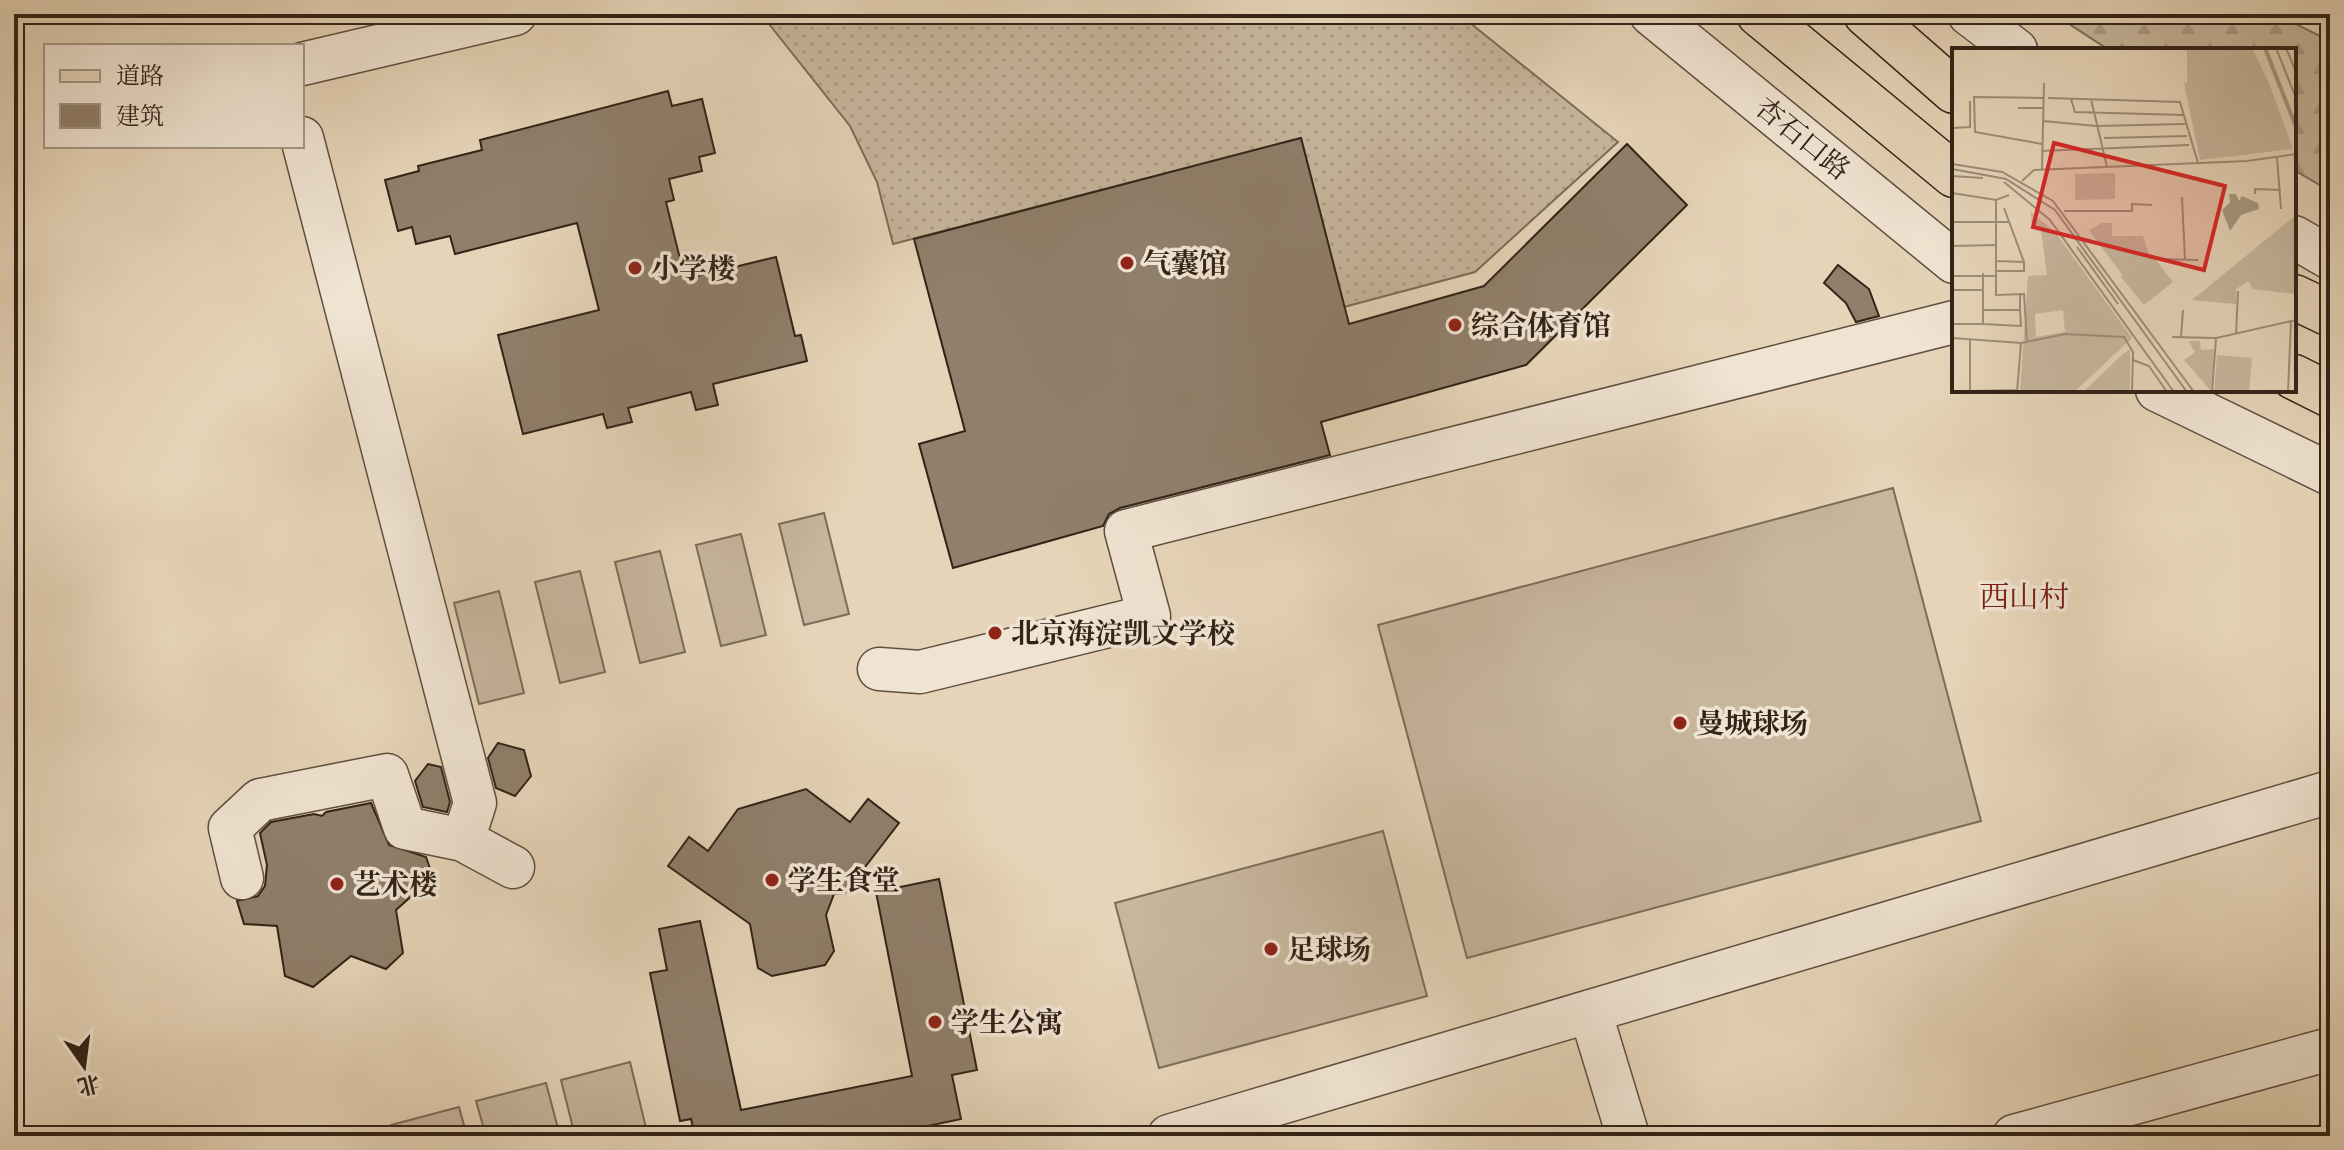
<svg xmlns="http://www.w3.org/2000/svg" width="2344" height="1150" font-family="'IM FELL Great Primer','Noto Serif SC',serif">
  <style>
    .grass { fill: url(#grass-dots); stroke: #7c6c5a; stroke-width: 2 }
    .forest { fill: url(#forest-firs); stroke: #7c6c5a; stroke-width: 2 }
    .pitch { fill: #c7b69d; stroke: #7c6c5a; stroke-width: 2 }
    .building { fill: #907f6b; stroke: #322318; stroke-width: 2 }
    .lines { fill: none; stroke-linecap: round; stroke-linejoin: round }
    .minor-casing { stroke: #5f4f40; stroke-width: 45 }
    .major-casing { stroke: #322318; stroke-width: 47 }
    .minor { stroke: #efe3d1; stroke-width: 42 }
    .major { stroke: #e6d4b8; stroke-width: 44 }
    .poi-dot { fill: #8f2418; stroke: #efe3d1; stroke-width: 3 }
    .labels { text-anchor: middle; stroke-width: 7; stroke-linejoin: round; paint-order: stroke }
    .street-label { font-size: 28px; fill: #322318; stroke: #efe3d1 }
    .poi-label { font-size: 28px; font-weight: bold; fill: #322318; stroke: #efe3d1; text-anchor: start }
    .neighbourhood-label { font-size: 30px; fill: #7a1f14; stroke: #efe3d1 }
    .inset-river { fill: none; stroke: #a99882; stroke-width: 4 }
    .inset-road { fill: none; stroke: #9e8d78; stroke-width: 2 }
    .view { fill: #d62828; fill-opacity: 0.15; stroke: #d62828; stroke-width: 4 }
    .inset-edge { fill: none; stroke: #322318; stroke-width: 4 }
  </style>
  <defs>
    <pattern id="grass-dots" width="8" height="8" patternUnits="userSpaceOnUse" patternTransform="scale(2)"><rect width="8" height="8" fill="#c7b69d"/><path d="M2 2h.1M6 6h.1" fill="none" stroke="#ab9c86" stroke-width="1.8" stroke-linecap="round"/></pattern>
    <pattern id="forest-firs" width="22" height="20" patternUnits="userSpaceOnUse" patternTransform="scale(2)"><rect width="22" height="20" fill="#c7b69d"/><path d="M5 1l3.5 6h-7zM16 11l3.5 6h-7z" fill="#ab9c86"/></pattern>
  </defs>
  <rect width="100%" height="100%" fill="#e6d4b8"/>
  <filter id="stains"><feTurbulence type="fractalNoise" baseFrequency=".0025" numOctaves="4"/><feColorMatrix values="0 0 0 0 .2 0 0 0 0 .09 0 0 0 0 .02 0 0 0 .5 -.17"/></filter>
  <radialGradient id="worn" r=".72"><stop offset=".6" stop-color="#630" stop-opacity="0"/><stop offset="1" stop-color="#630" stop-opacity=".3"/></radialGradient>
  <path class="grass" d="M 761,14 L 1459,14 L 1618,142 L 1475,272 L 1344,307 L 1301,138 L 893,244 L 877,182 L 850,126 Z"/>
  <path class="forest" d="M 2054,14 L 2276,14 L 2330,41 L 2330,191 L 2294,170 L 2294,50 L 2109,50 Z"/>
  <path class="pitch" d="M 1893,488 L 1981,821 L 1467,958 L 1378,625 Z
    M 824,513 L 849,614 L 804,625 L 779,524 Z
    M 741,534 L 766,635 L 721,646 L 696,545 Z
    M 660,551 L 685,652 L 640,663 L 615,562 Z
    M 580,571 L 605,672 L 560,683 L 535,582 Z
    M 499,591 L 524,693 L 479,704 L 454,603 Z
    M 1383,831 L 1427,996 L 1159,1068 L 1115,903 Z
    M 630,1062 L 648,1136 L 575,1136 L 561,1080 Z
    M 546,1083 L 560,1136 L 486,1136 L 476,1101 Z
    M 459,1107 L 467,1136 L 393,1136 L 391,1125 Z"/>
  <path class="building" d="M 668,91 L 672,106 L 702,99 L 715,153 L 699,157 L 702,171 L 669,179 L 674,200 L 666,202 L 685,279 L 776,257 L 795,336 L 801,335 L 807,361 L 713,384 L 718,405 L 696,410 L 691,392 L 628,408 L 632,422 L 607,428 L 603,414 L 523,434 L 498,335 L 599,310 L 577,223 L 455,254 L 450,236 L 416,244 L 412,227 L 398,231 L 385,180 L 419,171 L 418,166 L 482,150 L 480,140 Z
    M 1301,138 L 1349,324 L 1484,286 L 1627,144 L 1687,205 L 1526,365 L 1321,422 L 1330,455 L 1120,508 L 1109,514 L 1103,526 L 953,568 L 919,444 L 965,431 L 914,239 Z
    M 1838,265 L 1869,289 L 1879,316 L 1856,322 L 1846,303 L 1824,283 Z
    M 498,743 L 524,750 L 531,776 L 515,796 L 496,788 L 488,758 Z
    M 428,764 L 441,767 L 450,802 L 447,812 L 423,807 L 415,781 Z
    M 806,789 L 850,822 L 868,799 L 899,823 L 845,893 L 834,894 L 826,915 L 834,951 L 825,965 L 772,976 L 758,968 L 750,924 L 668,866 L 689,837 L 708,851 L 738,809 Z
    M 371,803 L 389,845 L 426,857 L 433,877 L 396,910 L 403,953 L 386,969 L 351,956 L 313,987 L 285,976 L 277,926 L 244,924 L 237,901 L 258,896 L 265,886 L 267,865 L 260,833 L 271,822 L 314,814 L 322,816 L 326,812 Z
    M 939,879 L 977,1070 L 952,1075 L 961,1119 L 918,1128 L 919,1136 L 695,1136 L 691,1119 L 680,1121 L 650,973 L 667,970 L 659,929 L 700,921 L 741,1110 L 912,1076 L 876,892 Z"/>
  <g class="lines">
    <defs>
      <path id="minor" d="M 1651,14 L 1954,262
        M 1969,14 L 2016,50
        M 302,64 L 515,14
        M 302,138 L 475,803 L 463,840 L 513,867
        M 2294,237 L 2330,258
        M 2157,390 L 2330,474
        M 879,669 L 920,672 L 1149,616 L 1126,531 L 1954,322
        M 242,878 L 230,828 L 260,800 L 387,775 L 405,828 L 463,840
        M 1590,1011 L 1628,1136
        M 1169,1136 L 2330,792
        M 2014,1136 L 2330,1049"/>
      <path id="major" d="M 1759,14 L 1954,175
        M 1866,14 L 1954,91
        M 2294,297 L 2330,314
        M 2294,377 L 2330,395"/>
    </defs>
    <use href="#minor" class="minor-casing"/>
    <use href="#major" class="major-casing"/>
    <use href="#minor" class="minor"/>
    <use href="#major" class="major"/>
  </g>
  <g class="poi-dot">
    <circle cx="1127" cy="263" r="8"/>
    <circle cx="635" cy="268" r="8"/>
    <circle cx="1455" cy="325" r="8"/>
    <circle cx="995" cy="633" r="8"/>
    <circle cx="1680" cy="723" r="8"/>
    <circle cx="772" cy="880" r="8"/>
    <circle cx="337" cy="884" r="8"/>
    <circle cx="1271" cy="949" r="8"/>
    <circle cx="935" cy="1022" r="8"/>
  </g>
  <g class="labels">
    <g class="street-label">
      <text transform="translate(1803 138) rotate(39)" y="10">杏石口路</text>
    </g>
    <g class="poi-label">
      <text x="1143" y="273">气囊馆</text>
      <text x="651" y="278">小学楼</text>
      <text x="1471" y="335">综合体育馆</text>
      <text x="1011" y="643">北京海淀凯文学校</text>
      <text x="1696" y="733">曼城球场</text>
      <text x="788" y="890">学生食堂</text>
      <text x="353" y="894">艺术楼</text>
      <text x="1287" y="959">足球场</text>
      <text x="951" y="1032">学生公寓</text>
    </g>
    <g class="neighbourhood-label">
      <text x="2024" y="607">西山村</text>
    </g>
  </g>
  <g transform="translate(1952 48)">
    <rect width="344" height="344" fill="#e6d4b8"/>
    <path d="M 232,35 L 317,35 L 341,101 L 248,112 ZM 150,175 L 160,175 L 160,188 L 191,188 L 197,207 L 171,228 L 137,182 Z" fill="#c7b69d"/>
    <path d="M 235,0 L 300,0 L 317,35 L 235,35 ZM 272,38 L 295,38 L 295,55 L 285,62 L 261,61 L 271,58 ZM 318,97 L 325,102 L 278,109 L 288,100 ZM 78,163 L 103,184 L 180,290 L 122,344 L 68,344 L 76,228 L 95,227 L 89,182 L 80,174 ZM 111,262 L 113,284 L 84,289 L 83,266 ZM 344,167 L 343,246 L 300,241 L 297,233 L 284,241 L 284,256 L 240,252 ZM 236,293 L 248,293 L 249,302 L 262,301 L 259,343 L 232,312 L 243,304 ZM 178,301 L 178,344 L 131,344 L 170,307 ZM 265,307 L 300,310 L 297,344 L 262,344 Z" fill="#c7b69d" fill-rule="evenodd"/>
    <path d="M 163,125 L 163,151 L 123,152 L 123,126 ZM 199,206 L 221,234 L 192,257 L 169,229 Z" fill="#c7b69d"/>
    <path d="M 277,146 L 284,146 L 287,153 L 290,148 L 306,155 L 307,161 L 289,167 L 278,183 L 270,162 L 278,154 Z" fill="#a99882"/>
    <path class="inset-river" d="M 313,0 L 344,79"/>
    <path class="inset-road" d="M 324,0 L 344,50M 334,0 L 344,24M 96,50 L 228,54 L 246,115M 119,51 L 123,64 L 231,67M 139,51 L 155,119M 66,60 L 91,60M 91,73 L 144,78 L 233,76M 0,80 L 18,79 L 18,53M 152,90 L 235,88M 90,96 L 23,84 L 22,49 L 91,50M 89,103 L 237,97M 325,110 L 329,161M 0,116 L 50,124 L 101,153 L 242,344M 0,121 L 54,131 L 103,162 L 235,344M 90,122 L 92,35M 0,128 L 31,130M 70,133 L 82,122 L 295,113 L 344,106M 52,134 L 98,172 L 222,344M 0,145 L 44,152 L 57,147M 303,146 L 303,141 L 329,142M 230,149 L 233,212M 44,152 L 44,197M 112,163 L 180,163 L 180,156 L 200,157M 0,174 L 58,174M 0,198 L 44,197 L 44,247 L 72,246 L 75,294M 125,199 L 166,256M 205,211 L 246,212M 44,213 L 72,214 L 52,160M 43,223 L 72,223 L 72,214M 0,228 L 43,228M 0,242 L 31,242 L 31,225M 31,262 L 68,262 L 68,246M 0,276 L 31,276 L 31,242M 31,276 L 69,278 L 68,262M 284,287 L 286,243M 220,289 L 264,290M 229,289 L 231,262M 0,290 L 69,295 L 113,286 L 172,289 L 181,304 L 180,344M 181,312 L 197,318 L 215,344M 18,343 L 66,342M 18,344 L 18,292M 65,344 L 69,295M 260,344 L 264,290 L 344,272M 336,344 L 339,273"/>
    <path class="view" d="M 102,95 L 273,138 L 252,222 L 81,179 Z"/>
    <rect width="344" height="344" class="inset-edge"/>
  </g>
  <rect width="2344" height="1150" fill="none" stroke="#e6d4b8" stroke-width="48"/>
  <rect x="16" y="16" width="2312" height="1118" fill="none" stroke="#322318" stroke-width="4"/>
  <rect x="24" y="24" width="2296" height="1102" fill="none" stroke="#322318" stroke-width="2"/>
  <rect x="44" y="44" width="260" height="104" fill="#efe3d1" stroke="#a39687" stroke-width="2"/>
  <rect x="60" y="70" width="40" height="12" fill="#e6d4b8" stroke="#a39687" stroke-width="2"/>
  <text x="116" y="84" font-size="24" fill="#322318">道路</text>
  <rect x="60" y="104" width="40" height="24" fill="#907f6b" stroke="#a39687" stroke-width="2"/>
  <text x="116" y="124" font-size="24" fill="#322318">建筑</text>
  <g transform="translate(84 1066) rotate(166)" stroke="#efe3d1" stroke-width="6" paint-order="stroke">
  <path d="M0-6L14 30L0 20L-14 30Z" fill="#322318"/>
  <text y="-12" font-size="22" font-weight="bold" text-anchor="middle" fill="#322318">北</text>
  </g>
  <rect width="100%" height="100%" filter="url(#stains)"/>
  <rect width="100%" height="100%" fill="url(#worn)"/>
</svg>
